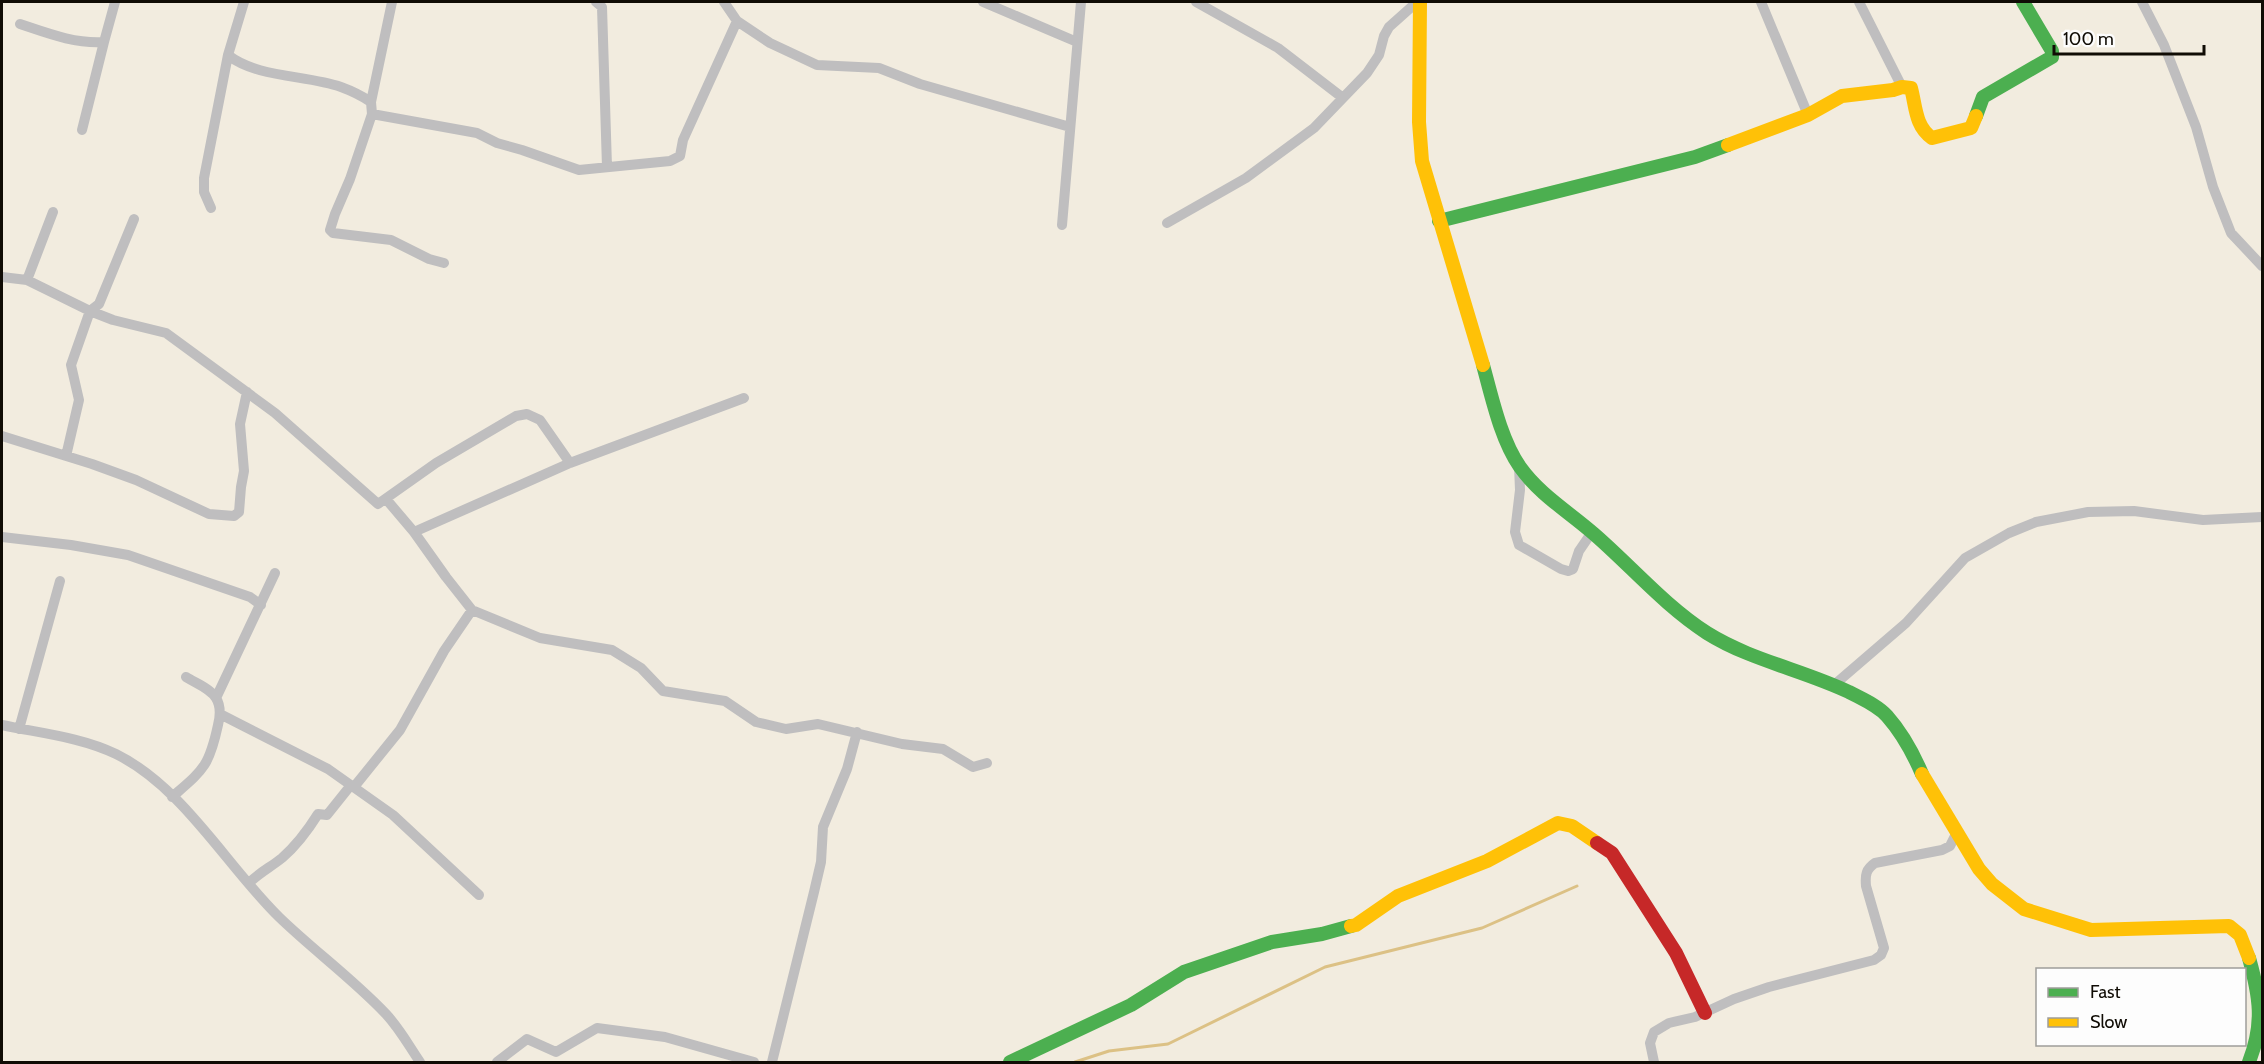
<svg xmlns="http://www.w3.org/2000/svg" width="2264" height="1064" font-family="Cabin,sans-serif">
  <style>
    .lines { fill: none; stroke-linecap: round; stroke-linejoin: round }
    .stream { stroke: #dcc185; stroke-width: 3 }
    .street { stroke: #bfbebf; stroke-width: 10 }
    .fast { stroke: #4caf50; stroke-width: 14 }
    .slow { stroke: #ffc107; stroke-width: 14 }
    .jam { stroke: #c62828; stroke-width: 14 }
  </style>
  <rect width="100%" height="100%" fill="#f2ecdf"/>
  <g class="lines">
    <path class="stream" d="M 1075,1062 L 1109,1051 L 1168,1044 L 1325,967 L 1482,928 L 1577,886"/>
    <path class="street" d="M 244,2 L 228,55 C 257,78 307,75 341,87 C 352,91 362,96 371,102 L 372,114 L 477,133 L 497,143 L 522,150 L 579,170 L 670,161 L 680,156 L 683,140 L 737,21
      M 596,2 L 602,7 L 607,167
      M 724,2 L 737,21 L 770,43 L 817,65 L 879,68 L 920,84 L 1070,127
      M 983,2 L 1077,42
      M 1196,2 L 1278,48 L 1343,98
      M 1761,2 L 1808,115
      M 1859,2 L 1902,87
      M 2142,2 L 2164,45 L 2196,127 L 2213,187 L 2231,233 L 2262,266
      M 20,24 C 47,33 75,44 104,42 L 115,2
      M 371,102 L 392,2
      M 372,114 L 350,179 L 335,214 L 330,230 L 333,233 L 391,240 L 429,259 L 444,263
      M 82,130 L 104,42
      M 211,208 L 204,192 L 204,178 L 228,55
      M 1167,223 L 1246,178 L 1314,128 L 1367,73 L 1379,55 L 1384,36 L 1389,27 L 1417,2
      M 1062,225 L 1081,2
      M 2,277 L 27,280 L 90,311 L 113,320 L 166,333 L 275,413 L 378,504 L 436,463 L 516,416 L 527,414 L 540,420 L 570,463
      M 27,280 L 53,212
      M 2,436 L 92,464 L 136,480 L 209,514 L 234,516 L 239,512 L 241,487 L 244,471 L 240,424 L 247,392
      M 66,456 L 79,400 L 71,365 L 90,311 L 99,304 L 134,219
      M 1519,466 L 1520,490 L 1515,532 L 1519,545 L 1561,569 L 1568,571 L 1573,569 L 1579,551 L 1592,532
      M 386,499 L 414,532 L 446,577 L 472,610 L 540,638 L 612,650 L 641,668 L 663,691 L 725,701 L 756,722 L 786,729 L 818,724 L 902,744 L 943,749 L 973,767 L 987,763
      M 414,532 L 570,463 L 744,398
      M 2,537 L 71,545 L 128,555 L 250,597 L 261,605
      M 1834,685 L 1906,623 L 1965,558 L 2009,533 L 2036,522 L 2088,512 L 2134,511 L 2203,520 L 2262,517
      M 216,698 L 275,573
      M 220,714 L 328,769 L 393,815 L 479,895
      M 2,725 C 39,733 81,737 116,754 C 183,787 226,865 279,917 C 313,950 353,979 386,1014 C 400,1029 409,1046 420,1062
      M 19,729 L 60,581
      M 354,787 L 400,730 L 444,651 L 472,610
      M 172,797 C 203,770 209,767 218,725 C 220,717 221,706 216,698 C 210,688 195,683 186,677
      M 249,883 C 260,872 271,867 282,858 C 297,845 308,830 318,814 L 327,815 L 351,785
      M 497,1062 L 527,1039 L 556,1052 L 597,1028 L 665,1037 L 754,1062
      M 772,1062 L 814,892 L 821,862 L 823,827 L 847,769 L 857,732
      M 1654,1062 L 1650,1043 L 1654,1032 L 1669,1023 L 1695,1017 L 1734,999 L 1769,987 L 1874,960 L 1881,955 L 1884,948 L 1866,886 C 1865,875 1866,869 1875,863 L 1942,850 L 1950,846 L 1957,832"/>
    <path class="fast" d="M 1976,116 L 1983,97 L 2052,57 L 2052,51 L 2023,2
      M 1439,221 L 1695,157 L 1728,145
      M 1483,365 C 1492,398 1501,440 1520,467 C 1540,495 1569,512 1594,534 C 1631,566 1665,606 1707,633 C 1750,660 1803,670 1849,692 C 1862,699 1877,705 1887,716 C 1903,734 1913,753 1922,774
      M 1010,1062 L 1131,1005 L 1184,972 L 1272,942 L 1322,934 L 1351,926
      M 2249,1062 C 2264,1024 2260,997 2249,958"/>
    <path class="slow" d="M 1420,2 L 1419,122 L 1422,161 L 1483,365
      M 1728,145 L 1808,115 L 1842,96 L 1893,90 L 1902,87 L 1911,88 C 1916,107 1915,126 1932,138 L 1971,128 L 1976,116
      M 1922,774 L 1979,869 L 1992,884 L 2024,909 L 2091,930 L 2229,926 L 2240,935 L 2249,958
      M 1351,926 L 1356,925 L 1398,896 L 1487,861 L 1558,823 L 1572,826 L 1597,843"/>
    <path class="jam" d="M 1597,843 L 1612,853 L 1676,953 L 1705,1013"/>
  </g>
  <rect width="2264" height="1064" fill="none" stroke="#100c05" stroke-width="6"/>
  <rect x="2036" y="968" width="210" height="78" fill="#fdfdfd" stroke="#9e9d9a" stroke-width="1.5"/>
  <rect x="2048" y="988" width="30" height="9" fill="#4caf50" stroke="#9e9d9a" stroke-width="1.5"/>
  <text x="2090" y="998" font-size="18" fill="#100c05">Fast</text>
  <rect x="2048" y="1018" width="30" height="9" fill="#ffc107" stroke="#9e9d9a" stroke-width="1.5"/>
  <text x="2090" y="1028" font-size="18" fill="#100c05">Slow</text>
  <path d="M2054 45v9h150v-9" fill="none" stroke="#100c05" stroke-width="3"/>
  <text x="2063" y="45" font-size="18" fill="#100c05" stroke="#fdfdfd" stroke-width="4.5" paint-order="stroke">100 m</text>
</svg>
